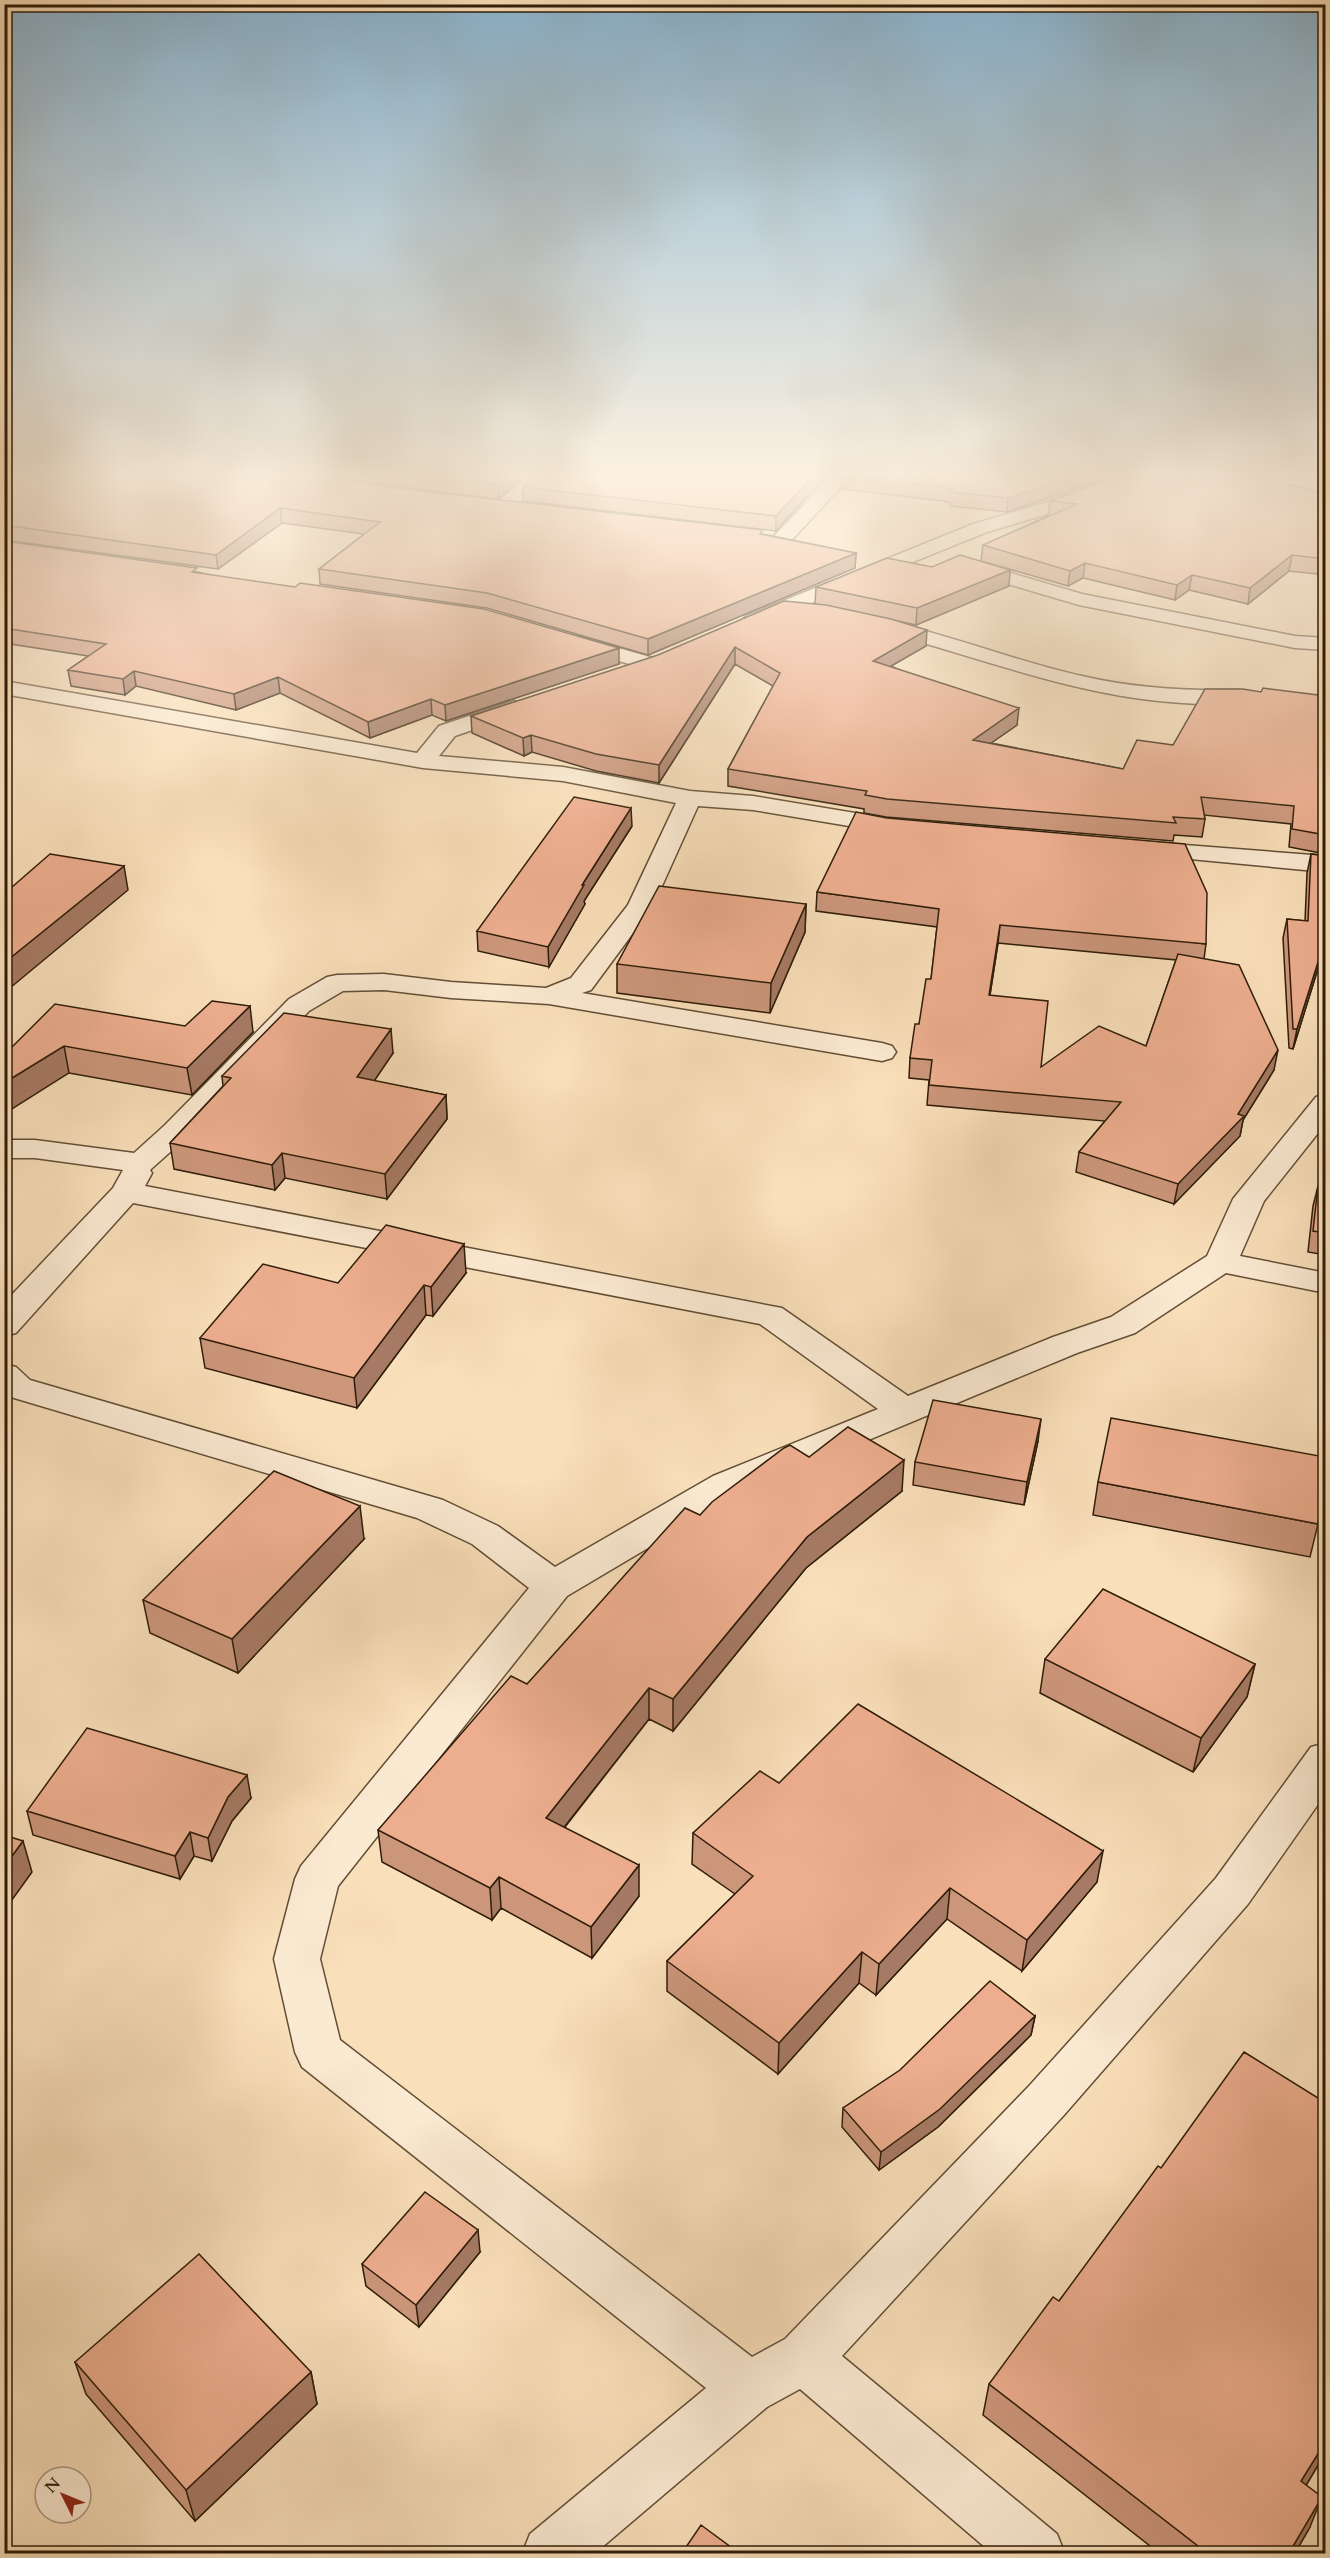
<svg xmlns="http://www.w3.org/2000/svg" width="1330" height="2558" font-family="Cardo,serif">
  <style>
    .lines { fill: none; stroke-linecap: round; stroke-linejoin: round }
    .minor-casing { stroke: #624e35; stroke-width: 3 }
    .minor { fill: #fbead2; fill-rule: evenodd }
    .wall { fill: #cc967b; stroke: #2f1d09; stroke-width: 1.5; fill-rule: evenodd }
    .shaded-wall { fill: #a67a64; stroke: #2f1d09; stroke-width: 1.5 }
    .building { fill: #edae8f; stroke: #2f1d09; stroke-width: 1.5 }
  </style>
  <rect width="100%" height="100%" fill="#f9dfba"/>
  <filter id="stains"><feTurbulence type="fractalNoise" baseFrequency=".00333" numOctaves="4"/><feColorMatrix values="0 0 0 0 .2 0 0 0 0 .09 0 0 0 0 .02 0 0 0 .5 -.17"/></filter>
  <radialGradient id="worn" r=".72"><stop offset=".6" stop-color="#630" stop-opacity="0"/><stop offset="1" stop-color="#630" stop-opacity=".3"/></radialGradient>
  <g class="lines">
    <defs>
      <path id="minor" d="M 528,476 L 548,476 L 510,511 L 496,511 L 494,507 L 496,503 Z
        M 832,476 L 851,476 L 789,543 L 775,543 L 772,539 L 775,535 Z
        M 1117,476 L 1142,476 L 1139,480 L 1058,511 L 987,532 L 760,624 L 753,626 L 746,624 L 743,620 L 746,616 L 973,524 L 1044,503 Z
        M 967,560 L 1082,594 L 1295,636 L 1326,638 L 1326,650 L 1295,648 L 1079,605 L 960,570 L 957,566 L 960,562 Z
        M 883,620 C 950,635 1015,661 1082,676 C 1133,688 1186,691 1238,690 L 1246,692 L 1249,697 L 1246,702 C 1226,707 1202,704 1182,703 C 1076,697 978,656 876,630 L 873,626 L 876,622 Z
        M 576,636 L 657,659 L 660,664 L 657,669 L 649,670 L 569,646 L 565,642 L 569,638 Z
        M 4,681 L 417,753 L 439,726 L 514,701 L 522,703 L 525,708 L 522,713 L 455,736 L 439,756 L 563,767 L 690,791 L 753,796 L 897,820 L 906,822 L 909,827 L 906,832 L 897,834 L 753,810 L 698,806 L 653,906 L 591,990 L 582,993 L 882,1043 L 892,1046 L 896,1052 L 892,1058 L 882,1061 L 549,1004 L 451,998 L 384,990 L 343,991 L 309,1011 L 187,1137 L 150,1170 L 152,1173 L 145,1186 L 782,1308 L 908,1396 L 1053,1337 L 1111,1317 L 1207,1256 L 1233,1199 L 1316,1097 L 1326,1094 L 1326,1123 L 1264,1201 L 1240,1256 L 1326,1273 L 1326,1293 L 1226,1273 L 1135,1333 L 1077,1353 L 739,1494 L 567,1596 L 338,1886 L 320,1959 L 340,2040 L 752,2357 L 785,2339 L 1030,2085 L 1216,1878 L 1311,1747 L 1326,1743 L 1326,1793 L 1248,1904 L 1064,2115 L 842,2356 L 1057,2534 L 1065,2554 L 993,2554 L 800,2389 L 767,2407 L 594,2554 L 522,2554 L 530,2534 L 706,2388 L 302,2067 L 295,2052 L 274,1959 L 295,1879 L 301,1866 L 529,1588 L 472,1544 L 417,1518 L 4,1395 L 4,1364 L 16,1367 L 30,1380 L 443,1500 L 498,1526 L 555,1567 L 713,1476 L 878,1409 L 760,1324 L 133,1203 L 16,1333 L 4,1336 L 4,1303 L 113,1188 L 123,1170 L 35,1158 L 4,1158 L 4,1140 L 35,1140 L 134,1153 L 165,1125 L 289,999 L 327,977 L 337,975 L 384,974 L 451,982 L 546,988 L 571,978 L 628,905 L 676,803 L 563,781 L 423,768 L 4,694 Z
        M 1146,842 L 1326,856 L 1326,872 L 1137,854 L 1134,849 L 1137,844 Z"/>
    </defs>
    <use href="#minor" class="minor-casing"/>
    <use href="#minor" class="minor"/>
  </g>
  <path class="wall" d="M 4,476 L 388,487 L 763,534 L 856,553 L 855,568 L 648,655 L 487,608 L 320,584 L 319,569 L 364,534 L 282,523 L 218,569 L 4,540 Z
    M 317,476 L 525,476 L 498,499 Z
    M 536,476 L 829,476 L 817,486 L 776,531 L 523,501 L 523,487 Z
    M 843,476 L 1111,476 L 1007,512 L 950,506 L 950,503 L 943,501 L 842,489 Z
    M 1173,478 L 1326,494 L 1326,575 L 1289,571 L 1248,604 L 1189,590 L 1175,600 L 1083,578 L 1068,586 L 981,561 L 983,545 L 1048,516 L 1050,501 Z
    M 4,541 L 197,572 L 619,664 L 446,721 L 432,715 L 370,738 L 280,693 L 236,710 L 136,686 L 125,695 L 71,686 L 68,670 L 88,656 L 4,643 Z
    M 932,567 L 1010,570 L 1009,586 L 916,625 L 893,620 L 926,646 L 891,666 L 1017,725 L 991,743 L 1123,769 L 1173,745 L 1261,692 L 1326,696 L 1326,854 L 1289,847 L 1291,824 L 1204,815 L 1205,819 L 1202,837 L 1174,835 L 1173,841 L 886,817 L 864,813 L 864,809 L 728,786 L 728,769 L 773,686 L 735,664 L 659,783 L 596,771 L 532,752 L 524,756 L 472,733 L 471,716 L 821,605 L 815,604 L 816,587 Z
    M 632,826 L 584,901 L 585,904 L 549,967 L 478,951 L 477,931 Z
    M 1311,854 L 1326,856 L 1326,963 L 1320,962 L 1293,1049 L 1289,1048 L 1283,938 L 1287,919 L 1305,921 L 1307,873 Z
    M 817,892 L 1206,944 L 1204,959 L 1274,1070 L 1243,1120 L 1240,1136 L 1174,1204 L 1076,1172 L 1079,1152 L 1105,1121 L 927,1105 L 929,1080 L 909,1078 L 910,1058 L 931,979 L 937,927 L 816,911 ZM 998,943 L 1176,960 L 1146,1046 L 1041,1067 L 990,995 Z
    M 806,904 L 805,932 L 770,1013 L 617,993 L 617,964 Z
    M 185,1026 L 253,1032 L 192,1095 L 69,1073 L 4,1055 Z
    M 393,1053 L 374,1081 L 446,1095 L 447,1119 L 387,1199 L 285,1178 L 275,1190 L 174,1169 L 170,1143 L 223,1086 L 222,1076 Z
    M 1318,1186 L 1326,1187 L 1326,1255 L 1308,1252 L 1313,1206 Z
    M 466,1273 L 433,1316 L 426,1315 L 357,1408 L 205,1368 L 200,1338 L 338,1283 Z
    M 1038,1441 L 1024,1505 L 913,1485 L 915,1462 Z
    M 809,1457 L 902,1491 L 806,1568 L 673,1731 L 649,1719 L 565,1827 L 639,1896 L 592,1958 L 501,1908 L 492,1920 L 382,1862 L 378,1830 L 700,1515 Z
    M 1098,1482 L 1318,1524 L 1310,1557 L 1093,1515 Z
    M 364,1539 L 238,1673 L 150,1633 L 143,1600 Z
    M 1045,1659 L 1255,1664 L 1247,1697 L 1193,1772 L 1040,1693 Z
    M 779,1783 L 1097,1882 L 1022,1971 L 947,1919 L 876,1995 L 859,1983 L 778,2074 L 667,1991 L 667,1961 L 735,1894 L 692,1864 L 693,1833 Z
    M 251,1798 L 232,1821 L 212,1861 L 194,1856 L 180,1879 L 33,1835 L 27,1811 Z
    M 1035,2016 L 1031,2035 L 938,2127 L 879,2170 L 842,2127 L 843,2108 Z
    M 1326,2103 L 1326,2452 L 1306,2485 L 1310,2527 L 1295,2553 L 1159,2553 L 983,2415 L 989,2384 L 1059,2301 L 1161,2168 Z
    M 480,2252 L 419,2327 L 366,2286 L 362,2264 Z
    M 75,2362 L 311,2372 L 317,2404 L 195,2521 L 86,2394 Z"/>
  <path class="shaded-wall" d="M 508,476 L 525,476 L 498,499 L 498,485 Z
    M 814,476 L 829,476 L 817,486 L 776,531 L 776,516 Z
    M 1072,476 L 1111,476 L 1007,512 L 1008,498 Z
    M 280,508 L 282,523 L 218,569 L 216,555 Z
    M 856,553 L 855,568 L 648,655 L 648,639 Z
    M 1292,555 L 1289,571 L 1248,604 L 1250,588 Z
    M 1085,563 L 1083,578 L 1068,586 L 1070,571 Z
    M 1010,570 L 1009,586 L 916,625 L 917,608 Z
    M 1192,575 L 1189,590 L 1175,600 L 1177,585 Z
    M 927,630 L 926,646 L 872,677 L 873,661 Z
    M 735,647 L 735,664 L 659,783 L 659,765 Z
    M 619,648 L 619,664 L 446,721 L 445,705 Z
    M 134,671 L 136,686 L 125,695 L 123,679 Z
    M 278,677 L 280,693 L 236,710 L 234,694 Z
    M 431,699 L 432,715 L 370,738 L 368,722 Z
    M 1019,708 L 1017,725 L 971,757 L 973,740 Z
    M 531,735 L 532,752 L 524,756 L 523,738 Z
    M 631,808 L 632,826 L 584,901 L 585,904 L 549,967 L 548,947 L 582,885 Z
    M 124,866 L 128,890 L 4,993 L 4,963 Z
    M 806,904 L 805,932 L 770,1013 L 771,983 Z
    M 1000,925 L 998,943 L 987,1014 L 989,995 Z
    M 1324,943 L 1320,962 L 1293,1049 L 1297,1029 Z
    M 250,1006 L 253,1032 L 192,1095 L 187,1068 Z
    M 391,1029 L 393,1053 L 360,1102 L 357,1077 Z
    M 64,1046 L 69,1073 L 4,1114 L 4,1083 Z
    M 1278,1050 L 1274,1070 L 1243,1120 L 1240,1136 L 1174,1204 L 1178,1184 L 1238,1114 Z
    M 446,1095 L 447,1119 L 387,1199 L 385,1174 Z
    M 282,1153 L 285,1178 L 275,1190 L 272,1165 Z
    M 464,1244 L 466,1273 L 433,1316 L 431,1287 Z
    M 424,1285 L 426,1315 L 357,1408 L 354,1378 Z
    M 1041,1419 L 1038,1441 L 1024,1505 L 1027,1482 Z
    M 904,1460 L 902,1491 L 806,1568 L 673,1731 L 673,1699 L 807,1537 Z
    M 360,1506 L 364,1539 L 238,1673 L 232,1639 Z
    M 1255,1664 L 1247,1697 L 1193,1772 L 1201,1738 Z
    M 649,1688 L 649,1719 L 547,1849 L 546,1818 Z
    M 247,1775 L 251,1798 L 232,1821 L 212,1861 L 208,1838 L 228,1797 Z
    M 190,1832 L 194,1856 L 180,1879 L 175,1856 Z
    M 23,1841 L 32,1872 L 4,1911 L 4,1867 Z
    M 1103,1851 L 1097,1882 L 1022,1971 L 1027,1940 Z
    M 639,1865 L 639,1896 L 592,1958 L 591,1927 Z
    M 499,1877 L 501,1908 L 492,1920 L 490,1888 Z
    M 950,1888 L 947,1919 L 876,1995 L 879,1964 Z
    M 862,1952 L 859,1983 L 778,2074 L 779,2043 Z
    M 4,2006 L 7,2015 L 4,2019 Z
    M 1035,2016 L 1031,2035 L 938,2127 L 879,2170 L 881,2152 Z
    M 478,2230 L 480,2252 L 419,2327 L 416,2305 Z
    M 311,2372 L 317,2404 L 195,2521 L 186,2490 Z
    M 1326,2441 L 1326,2452 L 1290,2512 L 1301,2481 Z
    M 1322,2497 L 1310,2527 L 1295,2553 L 1289,2553 Z"/>
  <path class="building" d="M 4,476 L 309,476 L 388,487 L 763,530 L 760,534 L 856,553 L 648,639 L 487,593 L 319,569 L 380,522 L 280,508 L 216,555 L 4,525 Z
    M 427,476 L 508,476 L 498,485 Z
    M 536,476 L 814,476 L 776,516 L 523,487 Z
    M 849,476 L 1072,476 L 1008,498 L 951,492 L 953,489 L 944,487 Z
    M 1119,476 L 1167,476 L 1173,478 L 1178,476 L 1256,476 L 1326,494 L 1326,559 L 1292,555 L 1250,588 L 1192,575 L 1177,585 L 1085,563 L 1070,571 L 983,545 L 1077,504 L 1050,501 Z
    M 4,541 L 197,568 L 192,572 L 295,587 L 300,583 L 484,609 L 619,648 L 445,705 L 431,699 L 368,722 L 278,677 L 234,694 L 134,671 L 123,679 L 68,670 L 106,644 L 4,628 Z
    M 960,555 L 1010,570 L 917,608 L 816,587 L 887,558 L 932,567 Z
    M 784,601 L 826,605 L 891,619 L 927,630 L 873,661 L 1019,708 L 973,740 L 1123,769 L 1137,740 L 1173,745 L 1205,689 L 1243,689 L 1261,692 L 1263,688 L 1326,696 L 1326,835 L 1292,829 L 1294,806 L 1201,797 L 1205,819 L 1173,817 L 1176,823 L 887,799 L 865,795 L 867,791 L 728,769 L 780,673 L 735,647 L 659,765 L 596,754 L 531,735 L 523,738 L 471,716 L 658,655 Z
    M 574,797 L 631,808 L 582,885 L 584,885 L 548,947 L 477,931 Z
    M 856,812 L 887,818 L 1185,844 L 1207,893 L 1206,944 L 1000,925 L 989,995 L 1048,1001 L 1041,1067 L 1099,1026 L 1146,1046 L 1178,954 L 1239,965 L 1278,1050 L 1238,1114 L 1244,1116 L 1178,1184 L 1079,1152 L 1121,1102 L 929,1085 L 932,1060 L 910,1058 L 915,1024 L 919,1024 L 926,979 L 931,979 L 939,909 L 817,892 Z
    M 50,854 L 124,866 L 4,963 L 4,894 Z
    M 1311,854 L 1326,856 L 1326,943 L 1324,943 L 1297,1029 L 1293,1029 L 1287,919 L 1308,921 Z
    M 659,886 L 806,904 L 771,983 L 617,964 Z
    M 212,1001 L 250,1006 L 187,1068 L 64,1046 L 4,1083 L 4,1055 L 55,1004 L 185,1026 Z
    M 284,1013 L 391,1029 L 357,1077 L 446,1095 L 385,1174 L 282,1153 L 272,1165 L 170,1143 L 231,1078 L 222,1076 Z
    M 1318,1186 L 1326,1187 L 1326,1233 L 1313,1231 Z
    M 386,1225 L 464,1244 L 431,1287 L 424,1285 L 354,1378 L 200,1338 L 263,1264 L 338,1283 Z
    M 933,1400 L 1041,1419 L 1027,1482 L 915,1462 Z
    M 1111,1418 L 1325,1457 L 1318,1524 L 1098,1482 Z
    M 848,1427 L 904,1460 L 807,1537 L 673,1699 L 649,1688 L 546,1818 L 639,1865 L 591,1927 L 499,1877 L 490,1888 L 378,1830 L 511,1676 L 527,1684 L 685,1508 L 700,1515 L 712,1502 L 784,1448 L 790,1445 L 809,1457 Z
    M 274,1471 L 360,1506 L 232,1639 L 143,1600 Z
    M 1103,1589 L 1255,1664 L 1201,1738 L 1045,1659 Z
    M 858,1704 L 1103,1851 L 1027,1940 L 950,1888 L 879,1964 L 862,1952 L 779,2043 L 667,1961 L 753,1876 L 693,1833 L 760,1771 L 779,1783 Z
    M 87,1728 L 247,1775 L 228,1797 L 208,1838 L 190,1832 L 175,1856 L 27,1811 Z
    M 4,1835 L 23,1841 L 4,1867 Z
    M 990,1981 L 1035,2016 L 940,2109 L 881,2152 L 843,2108 L 900,2070 Z
    M 1244,2052 L 1326,2103 L 1326,2441 L 1301,2481 L 1322,2497 L 1289,2553 L 1207,2553 L 989,2384 L 1053,2297 L 1059,2301 L 1158,2166 L 1161,2168 Z
    M 425,2192 L 478,2230 L 416,2305 L 362,2264 Z
    M 199,2254 L 311,2372 L 186,2490 L 75,2362 Z
    M 701,2525 L 739,2553 L 682,2553 Z"/>
  <linearGradient id="sky" x2="0" y2="1"><stop stop-color="#8bb7d4"/><stop offset="0.57" stop-color="#fcf1e0"/><stop offset="1" stop-color="#fcf1e0" stop-opacity="0"/></linearGradient>
  <rect width="1330" height="834" fill="url(#sky)"/>
  <rect width="1330" height="2558" fill="none" stroke="#f9dfba" stroke-width="24"/>
  <rect x="6" y="6" width="1318" height="2546" fill="none" stroke="#2f1d09" stroke-width="3"/>
  <rect x="12" y="12" width="1306" height="2534" fill="none" stroke="#2f1d09" stroke-width="1.5"/>
  <g transform="translate(63 2495) rotate(313)"><circle r="28" fill="#fbead2" stroke="#a99882" stroke-width="1.5"/>
  <path d="M0-4.5L10 22L0 15L-10 22Z" fill="#8f2418"/>
  <text y="-9" font-size="16" font-weight="bold" text-anchor="middle" fill="#2f1d09">N</text>
  </g>
  <rect width="100%" height="100%" filter="url(#stains)"/>
  <rect width="100%" height="100%" fill="url(#worn)"/>
</svg>
